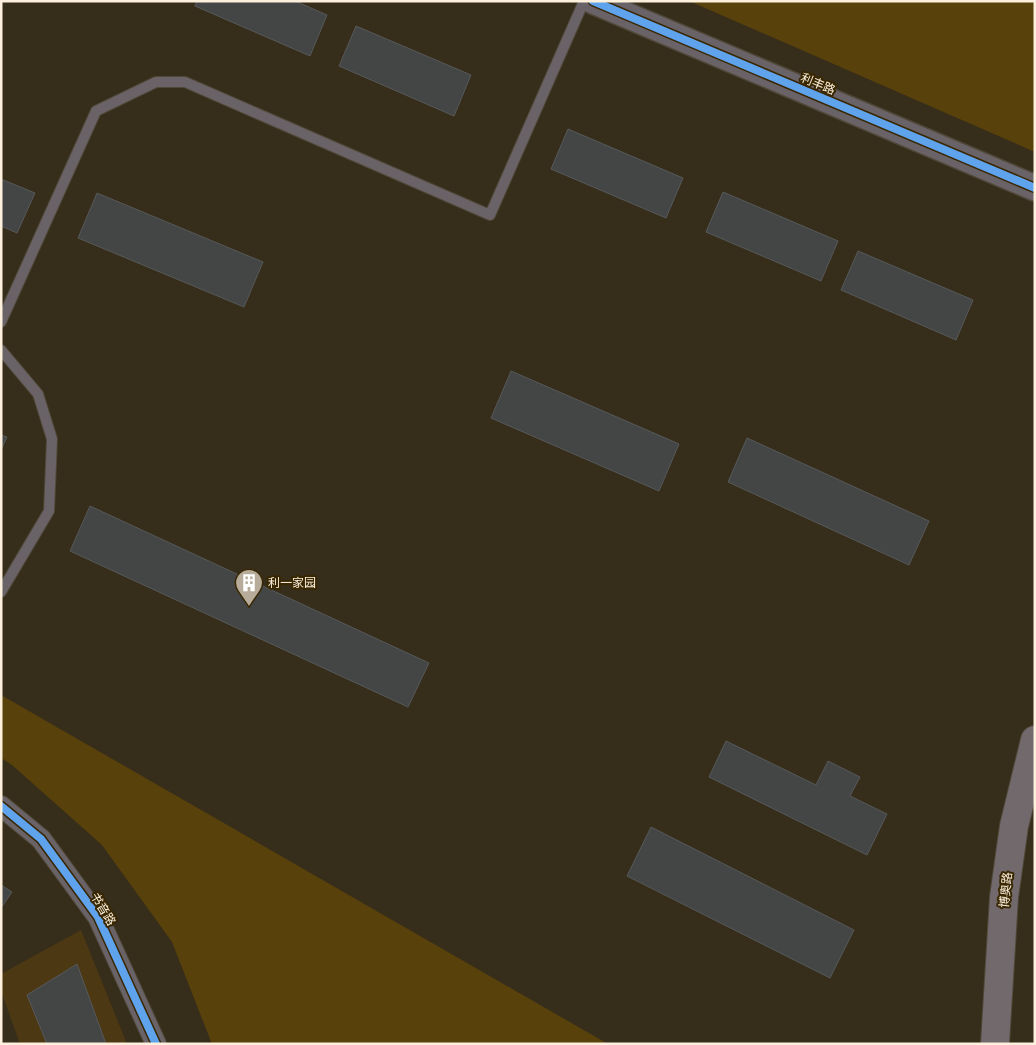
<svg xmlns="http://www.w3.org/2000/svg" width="1036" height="1045" font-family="'Open Sans','Noto Sans SC',sans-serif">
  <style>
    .built { fill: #4c3813 }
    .green { fill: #59410c }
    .building { fill: #444545; stroke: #57595b }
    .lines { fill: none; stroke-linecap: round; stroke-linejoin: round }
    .service-casing { stroke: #4f4838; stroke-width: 12 }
    .minor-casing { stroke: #4f4838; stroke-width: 22 }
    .tertiary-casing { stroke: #4f4838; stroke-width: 28 }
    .primary-casing { stroke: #4f4838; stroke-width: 30 }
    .service { stroke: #696266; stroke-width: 10 }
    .minor { stroke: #696266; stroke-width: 20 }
    .tertiary { stroke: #696266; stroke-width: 25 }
    .primary { stroke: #72696c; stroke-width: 28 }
    .cycleway-casing { stroke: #392702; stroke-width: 11 }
    .cycleway { stroke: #60a3ed; stroke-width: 8 }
    .labels { text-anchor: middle; stroke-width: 4; stroke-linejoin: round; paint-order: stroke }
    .street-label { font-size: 12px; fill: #fdf1de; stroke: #392702 }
    .poi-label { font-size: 12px; fill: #fdf1de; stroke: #392702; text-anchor: start }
  </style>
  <rect width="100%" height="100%" fill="#362d1a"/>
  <path class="built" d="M 81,930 L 127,1044 L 20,1044 L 1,991 L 1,974 Z"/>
  <path class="green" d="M 689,1 L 1035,1 L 1035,152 Z
    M 1,695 L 608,1044 L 212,1044 L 172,942 L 102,845 L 12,765 L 1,758 Z"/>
  <path class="building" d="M 197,1 L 295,1 L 327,15 L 310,56 L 195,6 Z
    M 356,26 L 471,75 L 454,116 L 339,66 Z
    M 568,129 L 683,178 L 666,218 L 551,169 Z
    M 1,179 L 35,193 L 17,233 L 1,226 Z
    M 723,192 L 838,241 L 821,281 L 706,232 Z
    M 97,193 L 263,262 L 244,307 L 78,238 Z
    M 858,251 L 973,300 L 956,340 L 841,290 Z
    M 511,371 L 679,444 L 659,491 L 491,418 Z
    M 1,435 L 7,437 L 1,450 Z
    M 747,438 L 929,521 L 909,565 L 728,482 Z
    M 90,506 L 429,663 L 408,707 L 70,551 Z
    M 726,741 L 816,785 L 828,761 L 860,777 L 850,796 L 887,814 L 867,855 L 709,777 Z
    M 651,827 L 854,930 L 830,978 L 627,876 Z
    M 1,885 L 12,892 L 1,908 Z
    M 77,964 L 106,1044 L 47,1044 L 27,995 Z"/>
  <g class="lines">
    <defs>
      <path id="service" d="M 1,322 L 96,111 L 156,82 L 185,82 L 490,215 L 584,1
        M 1,350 L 38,394 L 52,439 L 49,511 L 1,592"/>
      <path id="minor" d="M 1,806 L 41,839 L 98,917 L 156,1044"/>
      <path id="tertiary" d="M 593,1 L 1035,188"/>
      <path id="primary" d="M 995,1044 L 1004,897 L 1014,826 L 1035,740"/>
    </defs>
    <use href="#service" class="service-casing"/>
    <use href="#minor" class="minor-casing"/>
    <use href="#tertiary" class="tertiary-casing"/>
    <use href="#primary" class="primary-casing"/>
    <use href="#service" class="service"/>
    <use href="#minor" class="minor"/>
    <use href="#tertiary" class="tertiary"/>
    <use href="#primary" class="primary"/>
    <defs>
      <path id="cycleway" d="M 593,1 L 1035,188
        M 1,806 L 41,839 L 98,917 L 156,1044"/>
    </defs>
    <use href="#cycleway" class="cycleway-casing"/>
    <use href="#cycleway" class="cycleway"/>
  </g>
  <defs>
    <symbol id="building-pin" viewBox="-11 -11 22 30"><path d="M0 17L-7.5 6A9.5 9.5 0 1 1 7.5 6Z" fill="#b7ac99" stroke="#392702"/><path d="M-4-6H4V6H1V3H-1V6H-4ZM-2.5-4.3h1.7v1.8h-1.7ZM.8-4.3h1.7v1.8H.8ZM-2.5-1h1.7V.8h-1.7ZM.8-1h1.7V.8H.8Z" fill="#fff"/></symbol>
  </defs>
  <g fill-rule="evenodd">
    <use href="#building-pin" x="233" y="567" width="32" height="43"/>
  </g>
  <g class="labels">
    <g class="street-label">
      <text transform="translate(818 84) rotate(23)" y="4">利丰路</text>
      <text transform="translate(1006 890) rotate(-84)" y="4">博奥路</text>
      <text transform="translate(103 909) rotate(59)" y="4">书音路</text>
    </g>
    <g class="poi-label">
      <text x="268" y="587">利一家园</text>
    </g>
  </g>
  <rect width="1036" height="1045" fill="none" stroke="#fdf1de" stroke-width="5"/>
</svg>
